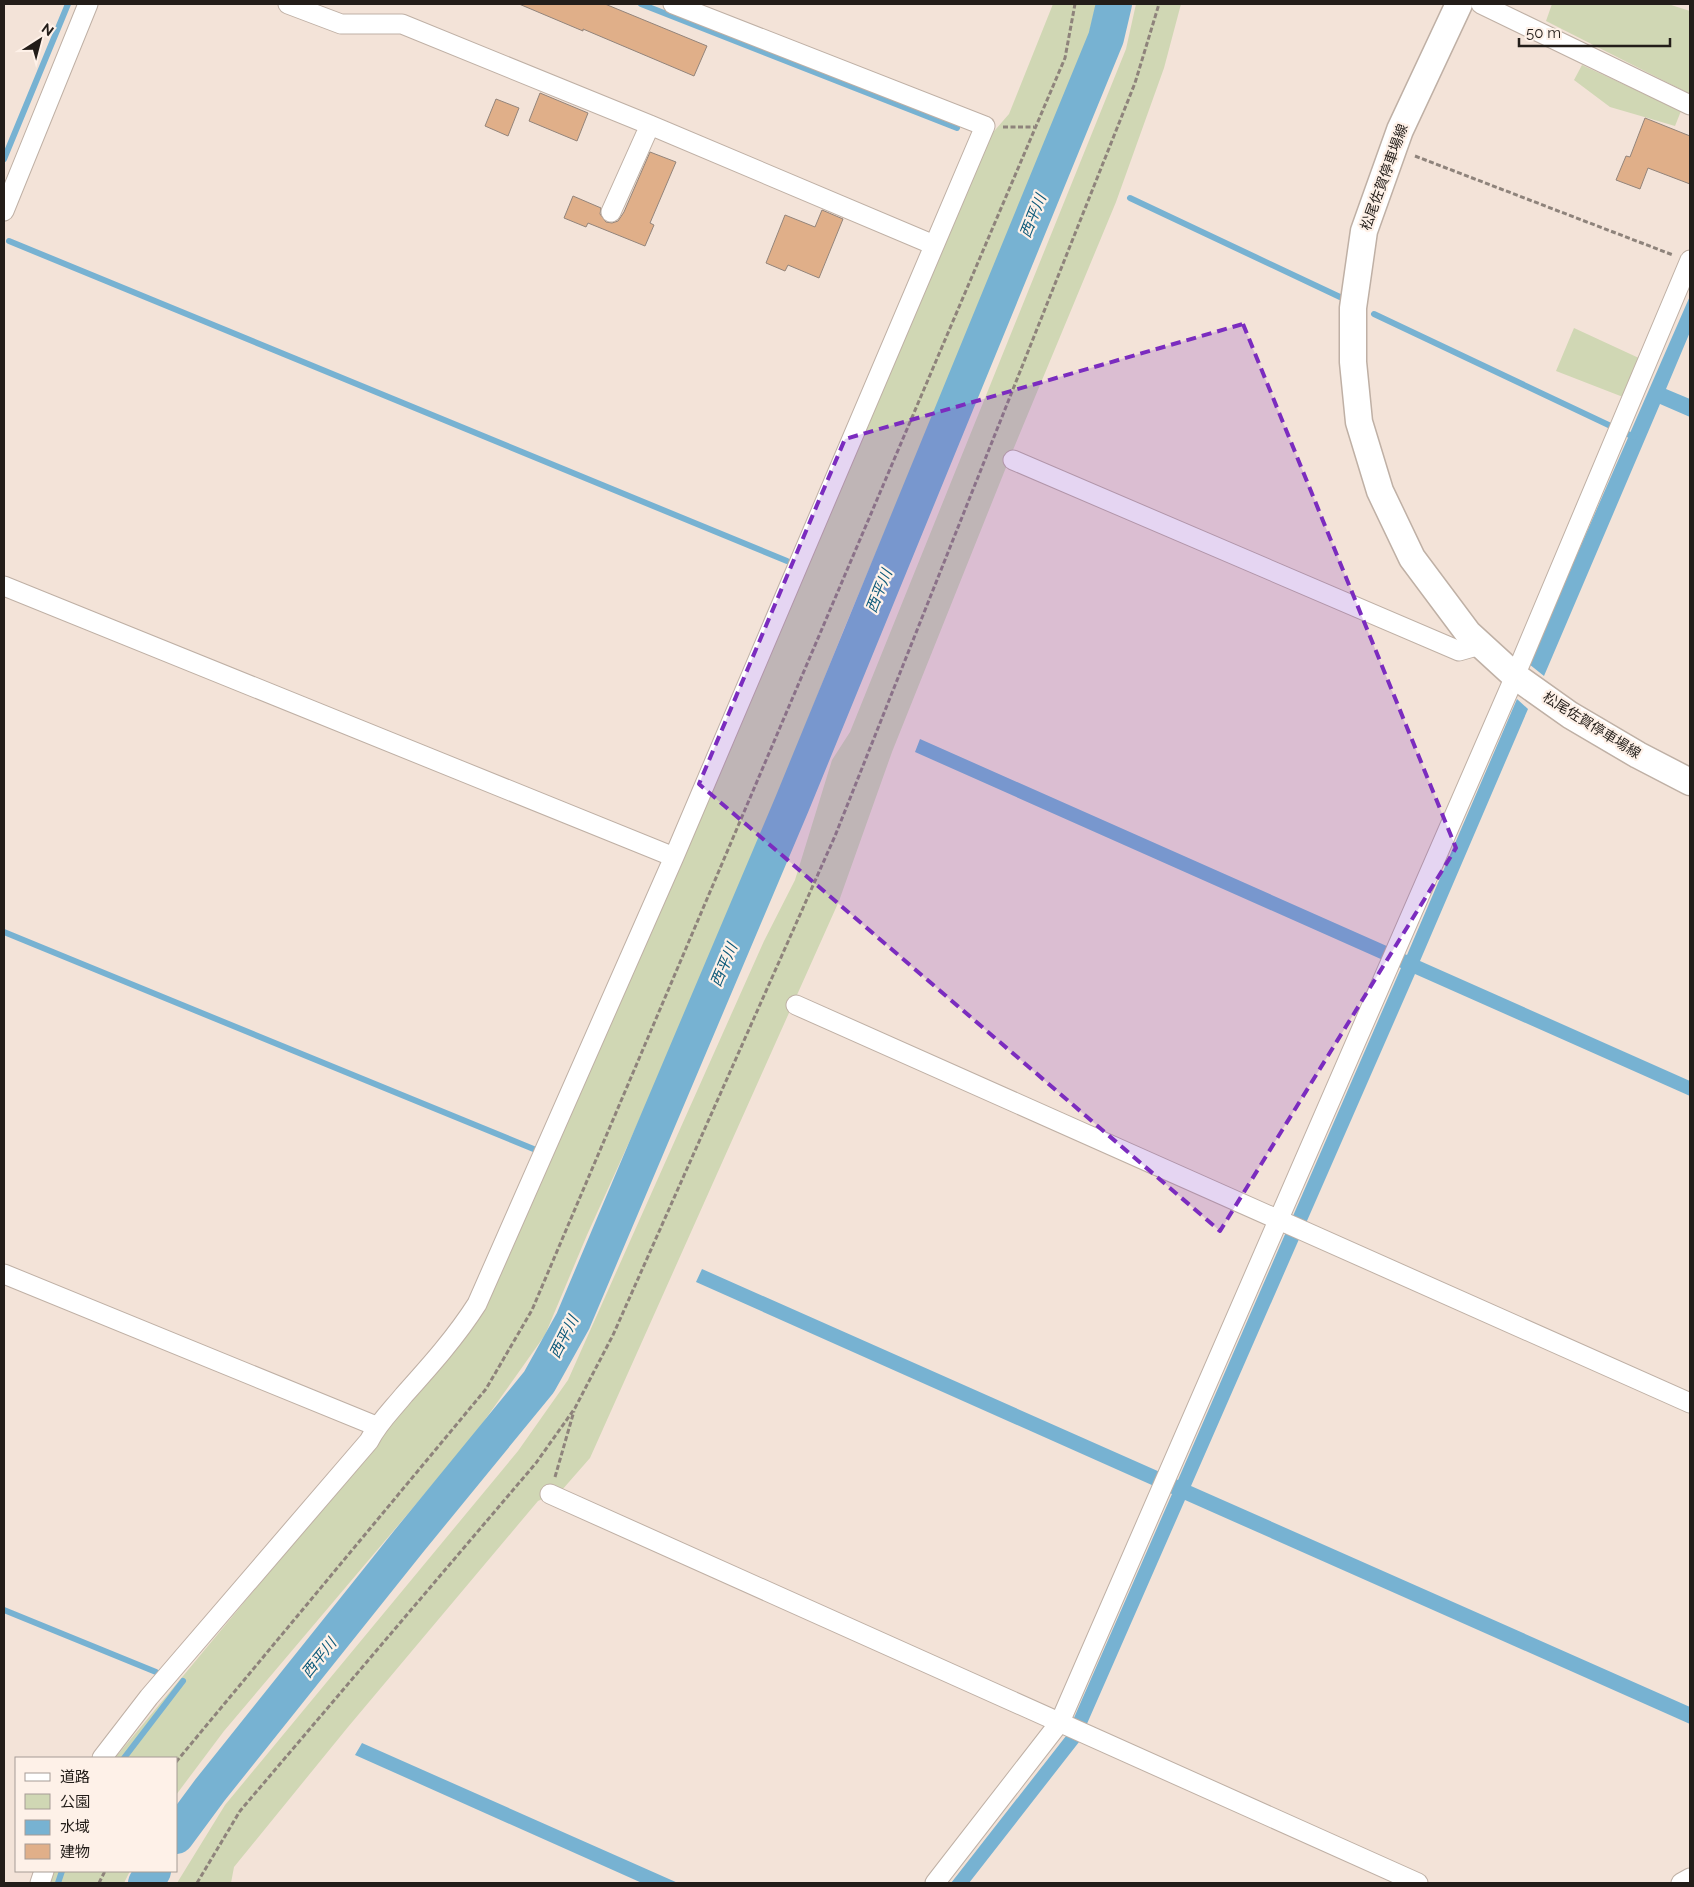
<svg xmlns="http://www.w3.org/2000/svg" width="1694" height="1887" font-family="Raleway,'Noto Sans JP',sans-serif">
  <style>
    .green { fill: #d0d7b4 }
    .water { fill: #77b2d2 }
    .lines { fill: none; stroke-linecap: round; stroke-linejoin: round }
    .stream { stroke: #77b2d2; stroke-width: 6 }
    .river { stroke: #77b2d2; stroke-width: 36 }
    .building { fill: #e0af89; stroke: #93847a }
    .street-casing { stroke: #bfb0a5; stroke-width: 21 }
    .secondary-casing { stroke: #bfb0a5; stroke-width: 29 }
    .path { stroke: #8e837b; stroke-width: 3; stroke-dasharray: 5 2.5; stroke-linecap: butt }
    .street { stroke: #fff; stroke-width: 19 }
    .secondary { stroke: #fff; stroke-width: 26 }
    .marked { fill: #7b2cbf; fill-opacity: 0.2; stroke: #7b2cbf; stroke-width: 4; stroke-dasharray: 10 6; stroke-linejoin: round }
    .labels { text-anchor: middle; stroke-width: 4.5; stroke-linejoin: round; paint-order: stroke }
    .street-label { font-size: 14px; fill: #231d19; stroke: #fef1e8 }
    .water-label { font-size: 15px; font-style: italic; fill: #0d5a7a; stroke: #fef1e8 }
  </style>
  <rect width="100%" height="100%" fill="#f3e3d8"/>
  <path class="green" d="M 1053,4 L 1096,4 L 1088,38 L 1021,206 L 844,629 L 709,966 L 587,1235 L 545,1335 L 472,1438 L 224,1731 L 176,1795 L 176,1758 L 115,1758 L 476,1323 L 684,855 L 989,137 L 1009,114 Z
    M 1136,4 L 1181,4 L 1164,68 L 1116,202 L 1013,450 L 892,752 L 839,901 L 590,1458 L 562,1490 L 538,1501 L 348,1727 L 234,1867 L 231,1883 L 177,1883 L 225,1805 L 518,1451 L 568,1380 L 764,941 L 795,880 L 832,760 L 850,732 L 1126,49 Z
    M 1552,4 L 1668,4 L 1690,11 L 1690,94 L 1546,21 Z
    M 1582,65 L 1681,111 L 1675,126 L 1610,107 L 1574,80 Z
    M 1574,328 L 1641,359 L 1623,397 L 1556,371 Z
    M 54,1871 L 130,1871 L 124,1883 L 50,1883 Z"/>
  <path class="water" d="M 1690,296 L 1690,332 L 1666,389 L 1690,399 L 1690,417 L 1660,404 L 1544,676 L 1529,664 Z
    M 1517,699 L 1528,709 L 1420,961 L 1690,1081 L 1690,1096 L 1415,974 L 1191,1486 L 1690,1707 L 1690,1724 L 1185,1500 L 1079,1742 L 969,1883 L 951,1883 L 1066,1736 L 1172,1494 L 696,1282 L 702,1269 L 1178,1480 L 1401,968 L 915,752 L 920,739 L 1407,955 Z
    M 362,1743 L 678,1883 L 642,1883 L 355,1755 Z"/>
  <g class="lines">
    <path class="stream" d="M 641,4 L 957,128
      M 4,159 L 68,4
      M 1130,198 L 1340,297
      M 9,241 L 787,561
      M 1374,314 L 1634,437
      M 4,932 L 536,1150
      M 4,1610 L 156,1672
      M 124,1758 L 183,1681
      M 58,1883 L 62,1871"/>
    <path class="river" d="M 176,1836 L 210,1790 L 409,1541 L 539,1382 L 573,1321 L 792,804 L 1106,38 L 1114,4
      M 146,1883 L 153,1871"/>
  </g>
  <path class="building" d="M 519,4 L 605,4 L 707,46 L 694,76 L 583,29 L 583,31 Z
    M 540,93 L 588,113 L 577,141 L 529,121 Z
    M 496,99 L 519,108 L 508,136 L 485,126 Z
    M 1645,118 L 1690,136 L 1690,184 L 1648,168 L 1640,189 L 1616,180 L 1626,156 L 1630,157 Z
    M 650,152 L 676,162 L 650,223 L 654,225 L 645,246 L 588,223 L 586,227 L 564,218 L 573,196 L 601,208 L 600,214 L 606,222 L 612,223 L 618,221 L 624,212 Z
    M 822,210 L 843,219 L 819,278 L 788,265 L 785,271 L 766,263 L 785,215 L 815,227 Z"/>
  <g class="lines">
    <defs>
      <path id="street" d="M 288,4 L 341,24 L 402,24 L 650,125 L 934,245
        M 1481,4 L 1690,105
        M 4,211 L 88,4
        M 611,212 L 650,125
        M 1013,460 L 1459,651 L 1480,645
        M 4,586 L 674,857
        M 796,1005 L 1690,1403
        M 4,1274 L 376,1426
        M 550,1494 L 1418,1883
        M 102,1758 L 149,1697 L 369,1441 C 378,1423 391,1411 404,1395 C 430,1366 456,1337 477,1304 L 674,857 L 985,126 L 673,4
        M 40,1883 L 44,1871
        M 935,1883 L 1060,1722 L 1515,676 L 1690,260
        M 1681,1883 L 1690,1878"/>
      <path id="secondary" d="M 1459,4 L 1400,130 L 1364,231 L 1353,308 L 1353,362 L 1359,422 L 1380,491 L 1412,558 L 1468,633 L 1515,676 L 1570,715 L 1638,755 L 1690,782"/>
    </defs>
    <use href="#street" class="street-casing"/>
    <use href="#secondary" class="secondary-casing"/>
    <path class="path" d="M 1003,127 L 1034,127
      M 1415,156 L 1673,255
      M 555,1477 L 574,1411
      M 176,1762 L 486,1389 L 532,1310 L 1065,58 L 1075,4
      M 99,1883 L 105,1871
      M 197,1883 L 240,1811 L 536,1463 L 575,1408 L 613,1335 L 835,836 L 1135,83 L 1159,4"/>
    <use href="#street" class="street"/>
    <use href="#secondary" class="secondary"/>
  </g>
  <path class="marked" d="M 1243,324 L 1456,848 L 1220,1231 L 699,784 L 845,439 Z"/>
  <g class="labels">
    <g class="street-label">
      <text transform="translate(1384 177) rotate(-70)" y="5">松尾佐賀停車場線</text>
      <text transform="translate(1592 725) rotate(32)" y="5">松尾佐賀停車場線</text>
    </g>
    <g class="water-label">
      <text transform="translate(1033 216) rotate(-68)" y="5">西平川</text>
      <text transform="translate(879 591) rotate(-68)" y="5">西平川</text>
      <text transform="translate(724 965) rotate(-67)" y="5">西平川</text>
      <text transform="translate(564 1337) rotate(-63)" y="5">西平川</text>
      <text transform="translate(319 1658) rotate(-51)" y="5">西平川</text>
    </g>
  </g>
  <rect width="1694" height="1887" fill="none" stroke="#231d19" stroke-width="10"/>
  <rect x="15" y="1757" width="162" height="115" fill="#fef1e8" stroke="#a69c95"/>
  <rect x="25" y="1773" width="25" height="8" fill="#ffffff" stroke="#a69c95"/>
  <text x="60" y="1782" font-size="15" fill="#231d19">道路</text>
  <rect x="25" y="1794" width="25" height="15" fill="#d0d7b4" stroke="#a69c95"/>
  <text x="60" y="1807" font-size="15" fill="#231d19">公園</text>
  <rect x="25" y="1820" width="25" height="15" fill="#77b2d2" stroke="#a69c95"/>
  <text x="60" y="1832" font-size="15" fill="#231d19">水域</text>
  <rect x="25" y="1844" width="25" height="15" fill="#e0af89" stroke="#a69c95"/>
  <text x="60" y="1857" font-size="15" fill="#231d19">建物</text>
  <g transform="translate(40 40) rotate(36)" stroke="#fef1e8" stroke-width="4" paint-order="stroke">
  <path d="M0-4L9 19L0 12L-9 19Z" fill="#231d19"/>
  <text y="-8" font-size="14" font-weight="bold" text-anchor="middle" fill="#231d19">N</text>
  </g>
  <path d="M1519 38v8h151v-8" fill="none" stroke="#231d19" stroke-width="2.5"/>
  <text x="1526" y="38" font-size="15" fill="#231d19" stroke="#fef1e8" stroke-width="4" paint-order="stroke">50 m</text>
</svg>
